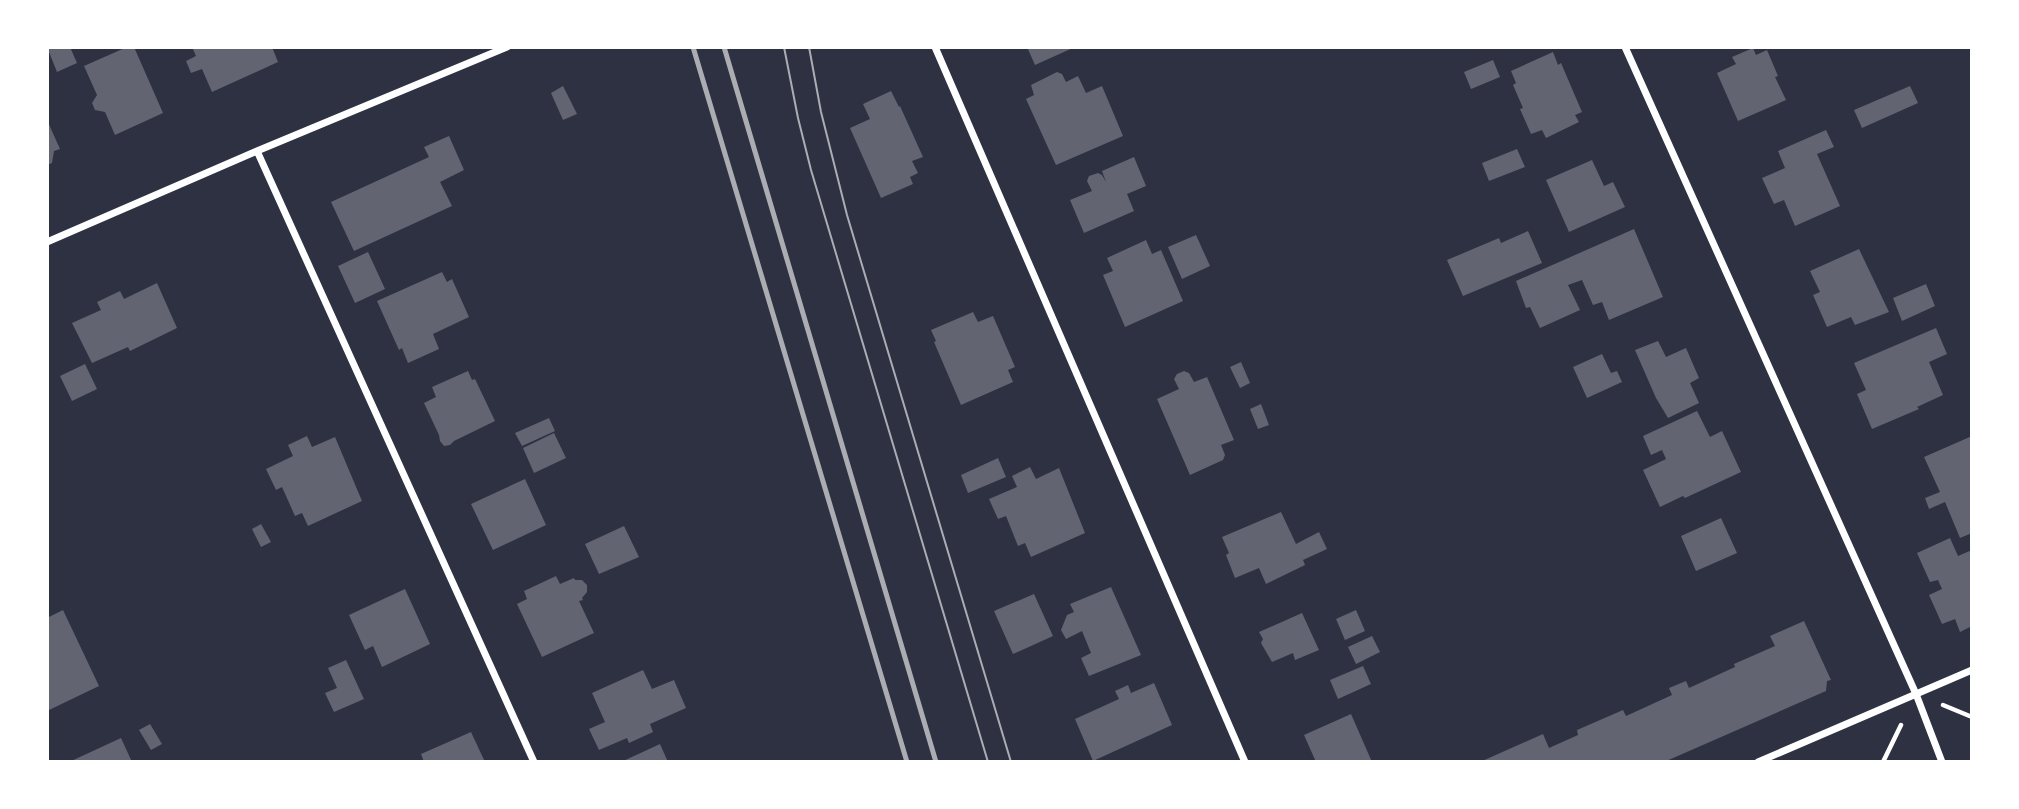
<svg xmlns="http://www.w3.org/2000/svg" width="2019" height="809" font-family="Ubuntu,sans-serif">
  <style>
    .building { fill: #626471 }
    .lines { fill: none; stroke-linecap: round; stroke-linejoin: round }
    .path { stroke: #fff; stroke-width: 4.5 }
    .minor { stroke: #fff; stroke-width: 7 }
    .tram { stroke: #abadb3; stroke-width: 2 }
    .rail { stroke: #abadb3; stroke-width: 5 }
  </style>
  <rect width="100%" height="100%" fill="#2d3142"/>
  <path class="building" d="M 47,47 L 70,47 L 77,63 L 57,72 Z
    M 127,47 L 134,47 L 163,113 L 115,135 L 105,112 L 95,110 L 92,103 L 97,95 L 84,66 Z
    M 192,47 L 272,47 L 278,62 L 212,92 L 202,69 L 191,73 L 186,61 L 196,56 Z
    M 1027,47 L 1075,47 L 1035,65 Z
    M 1753,48 L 1756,55 L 1767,50 L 1778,76 L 1775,77 L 1786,100 L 1738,121 L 1717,73 L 1736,64 L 1732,57 Z
    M 1553,52 L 1558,65 L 1561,63 L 1582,112 L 1575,115 L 1579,122 L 1546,138 L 1542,130 L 1531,134 L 1520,109 L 1523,108 L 1513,85 L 1516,83 L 1511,71 Z
    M 1493,60 L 1500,77 L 1471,89 L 1464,72 Z
    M 1057,72 L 1062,74 L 1066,82 L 1078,76 L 1086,93 L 1102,86 L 1123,136 L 1056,165 L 1026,99 L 1034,95 L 1031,85 Z
    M 563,86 L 577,114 L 563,120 L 551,93 Z
    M 1910,86 L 1918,103 L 1862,128 L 1854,110 Z
    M 891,91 L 899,107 L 900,106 L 923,157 L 912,161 L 918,173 L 910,177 L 913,184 L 881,198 L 850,128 L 870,119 L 863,104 Z
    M 47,120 L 60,149 L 54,151 L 52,163 L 47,165 Z
    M 1826,130 L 1834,147 L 1817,154 L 1840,206 L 1795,226 L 1784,200 L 1774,204 L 1762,178 L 1785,168 L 1778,151 Z
    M 449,136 L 464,170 L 440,182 L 452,206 L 354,251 L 331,202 L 429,157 L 424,147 Z
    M 1517,149 L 1525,167 L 1489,181 L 1482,163 Z
    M 1134,157 L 1146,186 L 1127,194 L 1134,211 L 1084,233 L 1070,200 L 1092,191 L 1087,181 L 1089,176 L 1098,173 L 1102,175 L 1106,182 L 1102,171 Z
    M 1592,160 L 1604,186 L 1613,182 L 1625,207 L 1569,232 L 1546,180 Z
    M 1634,229 L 1663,297 L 1609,320 L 1602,302 L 1593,305 L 1582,280 L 1568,285 L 1580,310 L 1540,328 L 1530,307 L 1526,308 L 1516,281 Z
    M 1528,231 L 1542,263 L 1463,296 L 1447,260 L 1499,238 L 1501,243 Z
    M 1196,235 L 1210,266 L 1182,279 L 1168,247 Z
    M 1146,240 L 1152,254 L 1161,250 L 1183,301 L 1125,327 L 1103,275 L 1113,271 L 1107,258 Z
    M 1859,249 L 1889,312 L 1855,325 L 1851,317 L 1827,327 L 1813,295 L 1820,292 L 1810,271 Z
    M 368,252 L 385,289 L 355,303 L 338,266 Z
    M 442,272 L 447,282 L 452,279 L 469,317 L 433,334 L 439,349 L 408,363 L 402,348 L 399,350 L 377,301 Z
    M 157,283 L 177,328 L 130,351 L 128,347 L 92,363 L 72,323 L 101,310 L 97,302 L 120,291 L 124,299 Z
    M 1926,284 L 1935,306 L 1902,321 L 1893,298 Z
    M 973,312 L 978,322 L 993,316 L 1015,367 L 1008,370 L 1013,382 L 961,405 L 934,342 L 936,341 L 931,330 Z
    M 1936,328 L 1947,354 L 1929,362 L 1943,395 L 1917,407 L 1919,409 L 1872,429 L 1857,394 L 1866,390 L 1854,363 Z
    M 1658,341 L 1666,357 L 1686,348 L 1699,378 L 1690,383 L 1699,403 L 1668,418 L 1656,398 L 1635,350 Z
    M 1602,354 L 1611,373 L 1617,371 L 1622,382 L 1587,398 L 1573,367 Z
    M 1241,362 L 1250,383 L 1240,388 L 1230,367 Z
    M 85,364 L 97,389 L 72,401 L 60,376 Z
    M 468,371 L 472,380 L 475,379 L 495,421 L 454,441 L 450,445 L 444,446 L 440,441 L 439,435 L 424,403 L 436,397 L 432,387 Z
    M 1184,371 L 1189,373 L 1194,382 L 1207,377 L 1234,440 L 1221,445 L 1225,455 L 1223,460 L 1190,475 L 1157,399 L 1179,389 L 1174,379 L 1177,374 Z
    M 1261,404 L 1269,425 L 1258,429 L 1250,409 Z
    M 1697,411 L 1710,437 L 1722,431 L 1741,472 L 1685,498 L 1683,496 L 1660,507 L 1643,470 L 1666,459 L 1662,450 L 1651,455 L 1643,436 Z
    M 549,418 L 555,431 L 522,446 L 515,433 Z
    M 554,433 L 566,458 L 534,473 L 523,448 Z
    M 307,436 L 312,447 L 335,437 L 362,501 L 308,526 L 302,513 L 295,516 L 282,487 L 276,490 L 266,469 L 293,456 L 288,445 Z
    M 1972,436 L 1972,533 L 1960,538 L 1945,502 L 1929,509 L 1925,498 L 1940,492 L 1924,457 Z
    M 998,458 L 1006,477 L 968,493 L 961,475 Z
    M 1030,467 L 1036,479 L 1059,468 L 1085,533 L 1031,557 L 1025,543 L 1018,546 L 1006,516 L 998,519 L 989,499 L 1017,487 L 1012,476 Z
    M 525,479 L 546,525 L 493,550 L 471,504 Z
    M 1281,512 L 1296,544 L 1319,532 L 1327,549 L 1303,560 L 1305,565 L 1266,584 L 1259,568 L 1235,578 L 1226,555 L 1229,553 L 1222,537 Z
    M 1721,518 L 1737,553 L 1696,571 L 1681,536 Z
    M 261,524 L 271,542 L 261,547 L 252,529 Z
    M 624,526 L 639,557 L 599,574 L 585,544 Z
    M 1950,538 L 1958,556 L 1972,550 L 1972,626 L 1960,632 L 1955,619 L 1942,624 L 1929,595 L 1942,589 L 1938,580 L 1930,582 L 1917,553 Z
    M 556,576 L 560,584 L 574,578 L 575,580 L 582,580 L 587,585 L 587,592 L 582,598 L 583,600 L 579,601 L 594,633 L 542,657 L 517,604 L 527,599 L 524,591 Z
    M 1111,587 L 1141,655 L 1089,676 L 1081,658 L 1091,653 L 1082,631 L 1066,639 L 1061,630 L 1067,615 L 1074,612 L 1070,604 Z
    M 405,589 L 430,644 L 382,667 L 373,646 L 365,650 L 349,615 Z
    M 1034,594 L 1053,636 L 1013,654 L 994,611 Z
    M 63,610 L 99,686 L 47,711 L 47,618 Z
    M 1356,610 L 1365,631 L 1345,640 L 1336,619 Z
    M 1302,613 L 1319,650 L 1295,660 L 1293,653 L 1272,662 L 1261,643 L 1263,639 L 1259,632 Z
    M 1804,621 L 1831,680 L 1827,681 L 1826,691 L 1664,762 L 1480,762 L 1543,734 L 1549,748 L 1578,735 L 1577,730 L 1623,710 L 1626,716 L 1672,695 L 1669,688 L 1686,681 L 1689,688 L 1735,667 L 1734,664 L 1775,646 L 1770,636 Z
    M 1372,636 L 1380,652 L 1356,664 L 1348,647 Z
    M 346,660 L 364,699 L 334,712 L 325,693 L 337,688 L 328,668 Z
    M 1363,666 L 1371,684 L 1338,699 L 1330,680 Z
    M 643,670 L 652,689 L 674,680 L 686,708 L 650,724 L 653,732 L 629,743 L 627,738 L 599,750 L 589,729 L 605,722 L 592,693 Z
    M 1154,683 L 1172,725 L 1093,761 L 1075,719 L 1119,699 L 1115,691 L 1128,685 L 1131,693 Z
    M 1351,714 L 1372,762 L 1316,762 L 1304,735 Z
    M 150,724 L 162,744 L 151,750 L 139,730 Z
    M 471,732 L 485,762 L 424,762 L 421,754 Z
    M 121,738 L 132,762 L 69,762 Z
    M 660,744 L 668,762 L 621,762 Z"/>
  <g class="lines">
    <path class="path" d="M 1943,705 L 1972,717
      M 1883,762 L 1901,725"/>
    <path class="minor" d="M 935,47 L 1245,762
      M 1625,47 L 1916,694 L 1942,762
      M 257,151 L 534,762
      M 47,242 L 257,151 L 507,47
      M 1758,762 L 1972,670"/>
    <path class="tram" d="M 784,47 L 798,118 L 811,170 L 988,762
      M 809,47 L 821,112 L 847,215 L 1011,762"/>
    <path class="rail" d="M 693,47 L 907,762
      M 724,47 L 936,762"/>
  </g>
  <rect width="2019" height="809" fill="none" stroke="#ffffff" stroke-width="98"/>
</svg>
